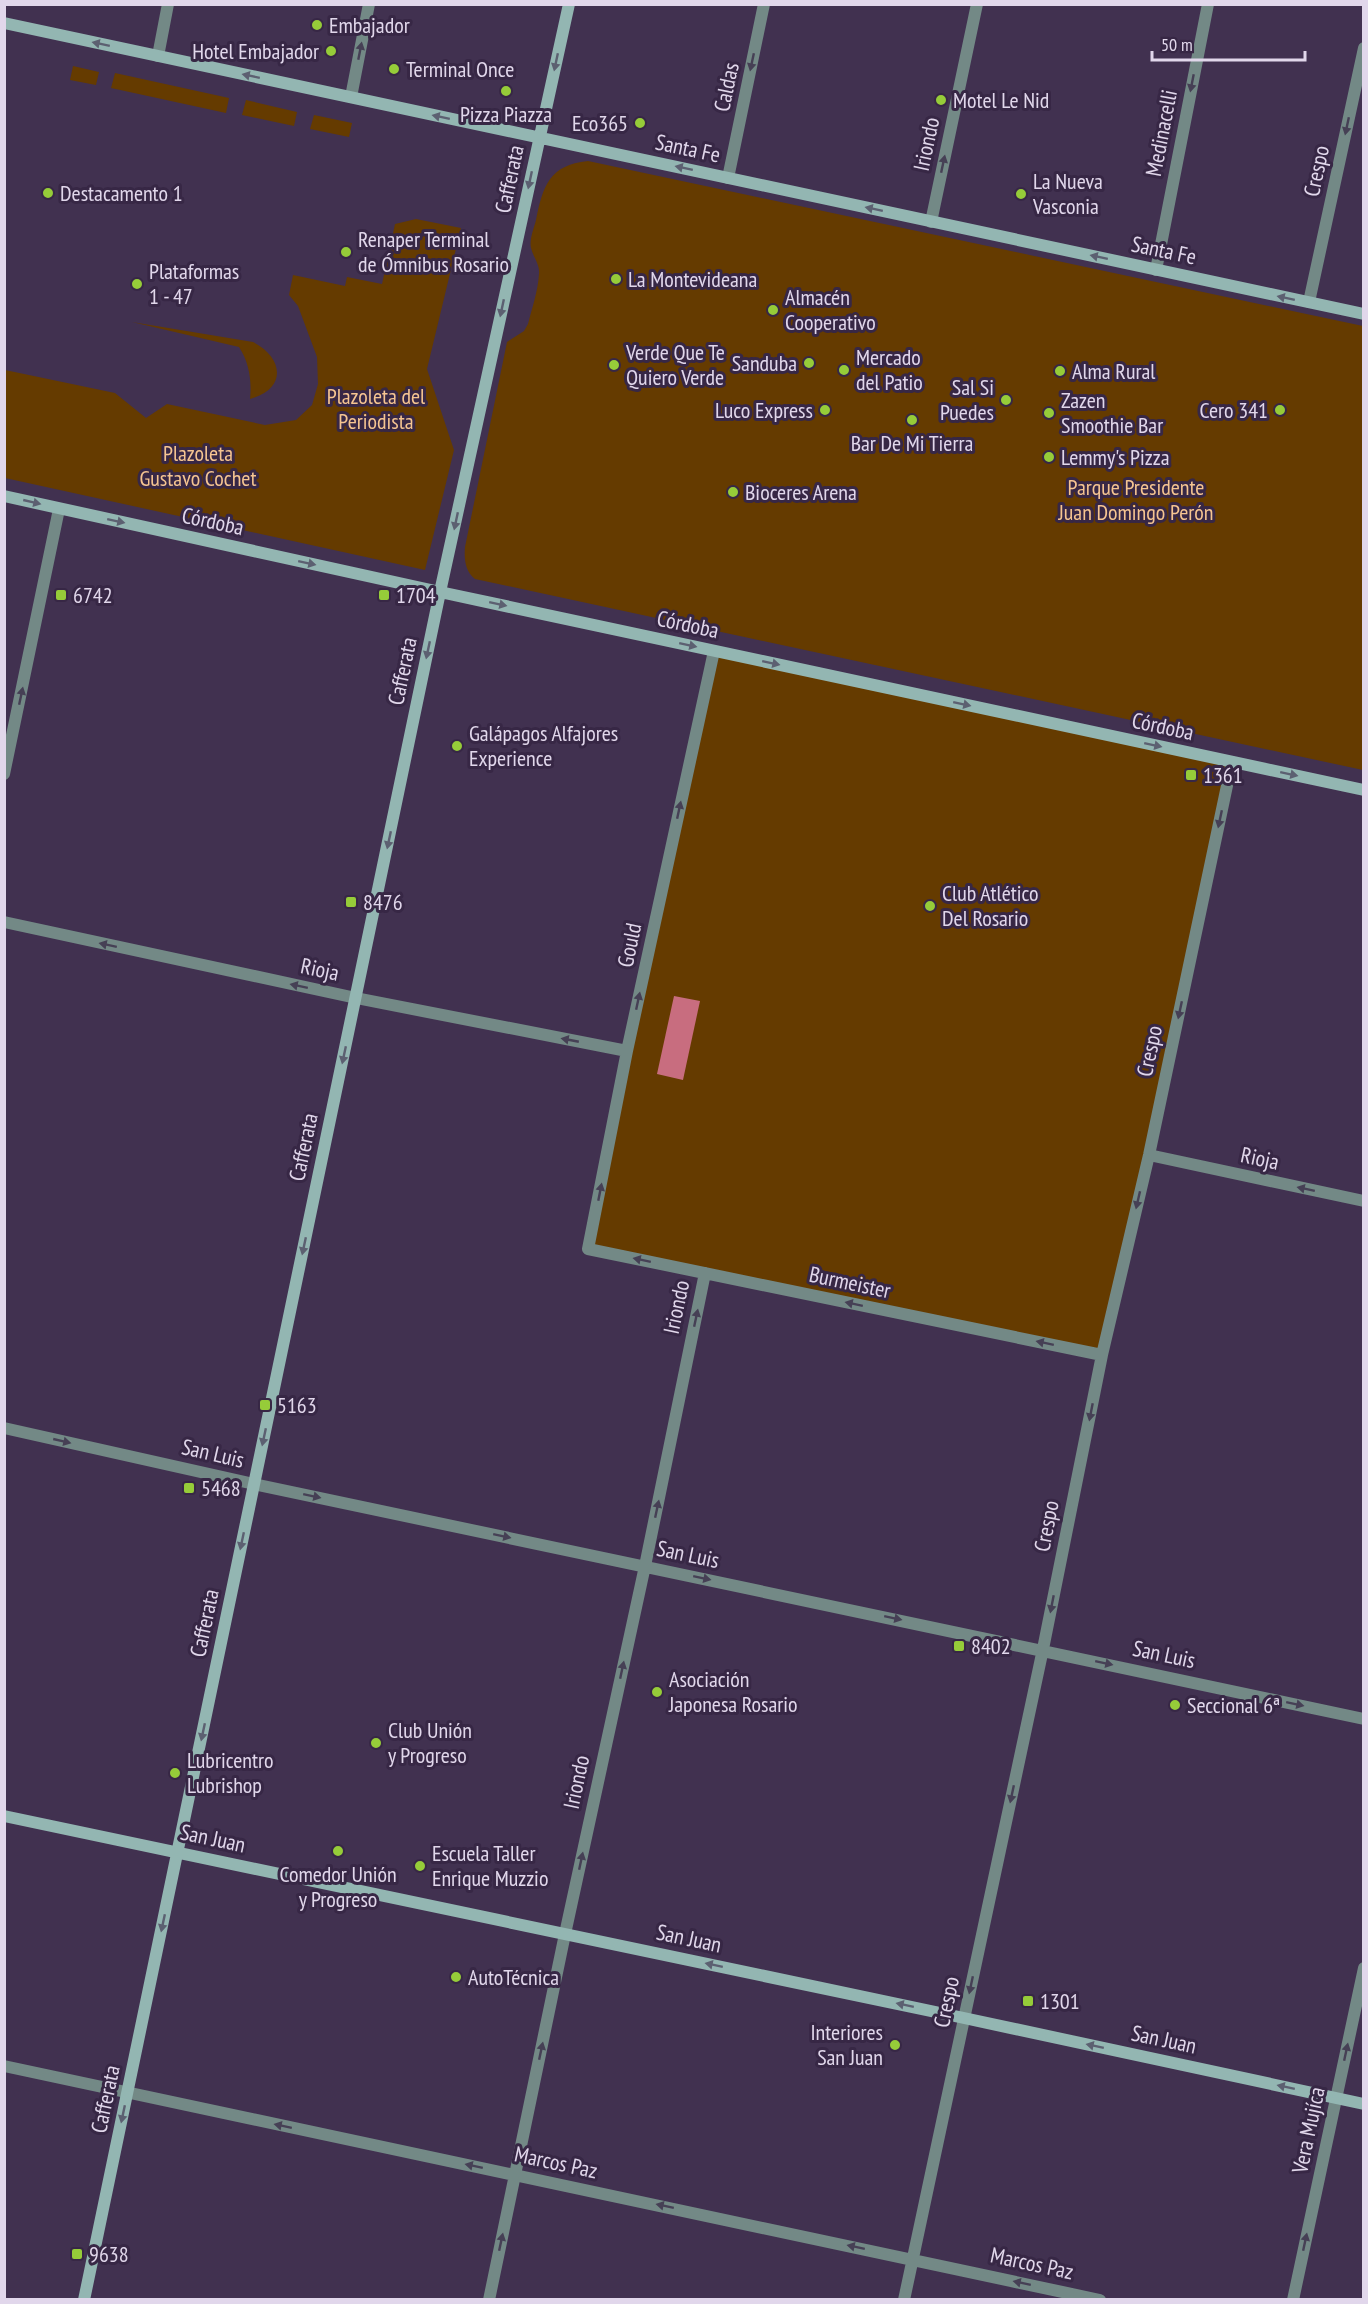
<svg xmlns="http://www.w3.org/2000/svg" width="1368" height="2304" font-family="'PT Sans Narrow',sans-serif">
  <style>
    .green { fill: #653b00 }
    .water { fill: #c86d7f }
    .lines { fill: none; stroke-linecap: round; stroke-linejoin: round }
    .minor { stroke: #738986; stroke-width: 12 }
    .tertiary { stroke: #738986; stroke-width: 12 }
    .secondary { stroke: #93b6b2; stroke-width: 12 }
    .oneway { fill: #5c6071 }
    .oneway2 { fill: #464055 }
    .poi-dot { fill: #96cc39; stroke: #372745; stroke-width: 2 }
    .labels { text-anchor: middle; stroke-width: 6; stroke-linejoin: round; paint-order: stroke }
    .poi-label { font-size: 22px; fill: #e1d7eb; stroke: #372745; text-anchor: start }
    .street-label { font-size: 22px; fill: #e1d7eb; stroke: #372745 }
    .park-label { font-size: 22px; fill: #f6c591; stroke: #372745 }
  </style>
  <rect width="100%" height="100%" fill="#413150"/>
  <path class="green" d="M 73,66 L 99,72 L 96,85 L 70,80 Z
    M 115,73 L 229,98 L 226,113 L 111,88 Z
    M 246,100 L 297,112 L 294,126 L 242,115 Z
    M 314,115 L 352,123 L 349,137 L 310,129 Z
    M 588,161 L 1363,326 L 1363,770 L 475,579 C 465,571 464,559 465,547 L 507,342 L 524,331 L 528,324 C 532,308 538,291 539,274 C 540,264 533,257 531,248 C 529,240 534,228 536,220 C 543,186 549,165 588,161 Z
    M 416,219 L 461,228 L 427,369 L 454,450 L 425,570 L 5,478 L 5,370 L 115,393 L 146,418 L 167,404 L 265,425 L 296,420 L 312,405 L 318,384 L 317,357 L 298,306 L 289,295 L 293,275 L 345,286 L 347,277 L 382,284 L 395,224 Z
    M 132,322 L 253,342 C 284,358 287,389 250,399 C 252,381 249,362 239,347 Z
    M 714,651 L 1232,762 L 1102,1355 L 589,1249 Z"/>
  <path class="water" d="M 674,996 L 700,1001 L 683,1080 L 657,1074 Z"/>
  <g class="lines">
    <path class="minor" d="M 351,97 L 369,4
      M 728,178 L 764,4
      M 931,222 L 977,4
      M 1156,270 L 1208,4
      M 1309,302 L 1364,48
      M 714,651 L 627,1051 L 588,1249 L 1102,1355
      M 4,922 L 356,998 L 627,1051
      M 1149,1155 L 1364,1201
      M 4,1428 L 254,1484 L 1364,1719
      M 4,2066 L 1100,2300
      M 489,2300 L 565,1934 L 645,1566 L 705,1273
      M 904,2300 L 1043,1649 L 1102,1355 L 1149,1155 L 1232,762
      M 1293,2300 L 1364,1968"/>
    <path class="tertiary" d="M 158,56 L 168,4
      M 4,774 L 59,509"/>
    <path class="secondary" d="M 4,23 L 1364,314
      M 4,496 L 440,592 L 1364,790
      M 4,1816 L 964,2018 L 1364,2104
      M 84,2300 L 440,592 L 569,4"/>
  </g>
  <defs><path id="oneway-solid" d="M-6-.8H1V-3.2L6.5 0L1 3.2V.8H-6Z" transform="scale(1.5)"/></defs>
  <g class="oneway">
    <use href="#oneway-solid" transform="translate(101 44) rotate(-168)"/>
    <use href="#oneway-solid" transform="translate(556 62) rotate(102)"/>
    <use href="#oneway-solid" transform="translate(251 76) rotate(-168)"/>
    <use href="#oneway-solid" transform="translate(441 117) rotate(-168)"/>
    <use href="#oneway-solid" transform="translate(684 168) rotate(-168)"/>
    <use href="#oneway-solid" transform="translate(530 180) rotate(102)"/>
    <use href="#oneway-solid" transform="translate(874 209) rotate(-168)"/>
    <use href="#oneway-solid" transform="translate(1099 257) rotate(-168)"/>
    <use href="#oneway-solid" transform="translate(1286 298) rotate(-168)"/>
    <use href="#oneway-solid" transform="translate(502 308) rotate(102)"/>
    <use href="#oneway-solid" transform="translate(32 502) rotate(13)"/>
    <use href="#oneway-solid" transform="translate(116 521) rotate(12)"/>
    <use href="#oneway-solid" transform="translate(456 521) rotate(102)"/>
    <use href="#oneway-solid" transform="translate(307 563) rotate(12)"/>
    <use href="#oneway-solid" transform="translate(498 604) rotate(12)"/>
    <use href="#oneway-solid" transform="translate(688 645) rotate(12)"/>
    <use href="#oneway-solid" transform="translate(428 650) rotate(102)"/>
    <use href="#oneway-solid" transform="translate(771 663) rotate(12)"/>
    <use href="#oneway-solid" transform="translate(962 704) rotate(12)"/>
    <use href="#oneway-solid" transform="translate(1153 745) rotate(12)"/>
    <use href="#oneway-solid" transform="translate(1289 774) rotate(12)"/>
    <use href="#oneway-solid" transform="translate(389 840) rotate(102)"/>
    <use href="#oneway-solid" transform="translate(344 1055) rotate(102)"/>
    <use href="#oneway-solid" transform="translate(304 1246) rotate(102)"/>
    <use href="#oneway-solid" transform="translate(264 1437) rotate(102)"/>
    <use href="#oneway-solid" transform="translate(242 1541) rotate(102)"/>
    <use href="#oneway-solid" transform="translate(203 1732) rotate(102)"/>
    <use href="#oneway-solid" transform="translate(163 1923) rotate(102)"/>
    <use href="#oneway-solid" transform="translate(714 1965) rotate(-168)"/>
    <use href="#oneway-solid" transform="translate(905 2005) rotate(-168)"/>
    <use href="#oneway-solid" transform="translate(1095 2046) rotate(-168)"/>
    <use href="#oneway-solid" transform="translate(1286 2087) rotate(-168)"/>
    <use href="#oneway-solid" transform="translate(123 2114) rotate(102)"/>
  </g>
  <g class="oneway2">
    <use href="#oneway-solid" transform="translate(360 51) rotate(-79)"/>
    <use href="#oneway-solid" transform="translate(752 62) rotate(102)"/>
    <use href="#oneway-solid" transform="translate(1192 83) rotate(101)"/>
    <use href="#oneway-solid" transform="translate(1347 126) rotate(102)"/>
    <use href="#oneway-solid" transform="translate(943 164) rotate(-78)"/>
    <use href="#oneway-solid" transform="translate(21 696) rotate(-78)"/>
    <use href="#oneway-solid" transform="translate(679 810) rotate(-78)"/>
    <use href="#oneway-solid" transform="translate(1220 819) rotate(102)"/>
    <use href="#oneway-solid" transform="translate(108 945) rotate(-168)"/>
    <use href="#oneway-solid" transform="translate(299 986) rotate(-168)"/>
    <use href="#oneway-solid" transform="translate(638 1001) rotate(-78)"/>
    <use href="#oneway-solid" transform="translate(1180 1010) rotate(102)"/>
    <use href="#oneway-solid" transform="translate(570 1040) rotate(-169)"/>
    <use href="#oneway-solid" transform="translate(1306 1189) rotate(-168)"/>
    <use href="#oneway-solid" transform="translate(600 1192) rotate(-79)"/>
    <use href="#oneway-solid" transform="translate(1138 1200) rotate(103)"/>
    <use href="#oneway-solid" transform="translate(642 1260) rotate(-168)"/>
    <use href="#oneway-solid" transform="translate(854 1304) rotate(-168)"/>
    <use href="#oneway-solid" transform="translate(696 1318) rotate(-78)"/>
    <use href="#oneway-solid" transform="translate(1045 1343) rotate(-168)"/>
    <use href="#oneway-solid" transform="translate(1091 1412) rotate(101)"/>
    <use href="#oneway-solid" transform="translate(62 1441) rotate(13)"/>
    <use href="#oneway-solid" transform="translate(312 1496) rotate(12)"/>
    <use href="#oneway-solid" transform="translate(657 1509) rotate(-78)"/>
    <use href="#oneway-solid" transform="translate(502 1536) rotate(12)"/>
    <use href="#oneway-solid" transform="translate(702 1578) rotate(12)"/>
    <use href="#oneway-solid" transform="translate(1052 1604) rotate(101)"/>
    <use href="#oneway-solid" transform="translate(893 1618) rotate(12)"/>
    <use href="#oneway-solid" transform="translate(1104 1663) rotate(12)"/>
    <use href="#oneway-solid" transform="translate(622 1670) rotate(-78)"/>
    <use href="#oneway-solid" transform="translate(1295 1704) rotate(12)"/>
    <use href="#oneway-solid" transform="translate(1012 1794) rotate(102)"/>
    <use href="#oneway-solid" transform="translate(581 1861) rotate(-78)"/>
    <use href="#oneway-solid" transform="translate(971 1985) rotate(102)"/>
    <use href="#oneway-solid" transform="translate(541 2051) rotate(-78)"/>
    <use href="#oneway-solid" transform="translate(1346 2052) rotate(-78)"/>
    <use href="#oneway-solid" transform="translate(283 2126) rotate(-168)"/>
    <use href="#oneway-solid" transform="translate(474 2166) rotate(-168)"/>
    <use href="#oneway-solid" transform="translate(665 2206) rotate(-168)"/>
    <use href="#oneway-solid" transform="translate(501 2242) rotate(-78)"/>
    <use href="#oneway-solid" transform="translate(1305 2242) rotate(-78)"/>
    <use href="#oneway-solid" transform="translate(856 2247) rotate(-168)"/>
    <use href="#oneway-solid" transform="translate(1022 2283) rotate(-168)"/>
  </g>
  <g class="poi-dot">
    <circle cx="317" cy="25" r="6"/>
    <circle cx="331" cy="51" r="6"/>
    <circle cx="394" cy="69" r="6"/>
    <circle cx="506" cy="91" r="6"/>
    <circle cx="941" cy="100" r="6"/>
    <circle cx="640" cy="123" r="6"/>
    <circle cx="48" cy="193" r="6"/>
    <circle cx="1021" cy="194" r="6"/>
    <circle cx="346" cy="252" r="6"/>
    <circle cx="616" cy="279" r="6"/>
    <circle cx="137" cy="284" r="6"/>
    <circle cx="773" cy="310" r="6"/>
    <circle cx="809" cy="363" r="6"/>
    <circle cx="614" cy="365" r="6"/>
    <circle cx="844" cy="370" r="6"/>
    <circle cx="1060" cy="371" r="6"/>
    <circle cx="1006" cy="400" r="6"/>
    <circle cx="825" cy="410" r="6"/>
    <circle cx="1280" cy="410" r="6"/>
    <circle cx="1049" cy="413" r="6"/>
    <circle cx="912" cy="420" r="6"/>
    <circle cx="1049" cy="457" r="6"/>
    <circle cx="733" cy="492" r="6"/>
    <rect x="55" y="589" width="12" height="12" rx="3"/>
    <rect x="378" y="589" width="12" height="12" rx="3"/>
    <circle cx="457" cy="746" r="6"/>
    <rect x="1185" y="769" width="12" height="12" rx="3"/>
    <rect x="345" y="896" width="12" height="12" rx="3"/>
    <circle cx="930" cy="906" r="6"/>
    <rect x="259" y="1399" width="12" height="12" rx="3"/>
    <rect x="183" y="1482" width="12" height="12" rx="3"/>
    <rect x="953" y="1640" width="12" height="12" rx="3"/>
    <circle cx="657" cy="1692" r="6"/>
    <circle cx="1175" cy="1705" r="6"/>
    <circle cx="376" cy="1743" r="6"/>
    <circle cx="175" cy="1773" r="6"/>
    <circle cx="338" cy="1851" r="6"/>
    <circle cx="420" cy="1866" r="6"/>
    <circle cx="456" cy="1977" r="6"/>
    <rect x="1022" y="1995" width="12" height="12" rx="3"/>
    <circle cx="895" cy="2045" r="6"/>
    <rect x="71" y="2248" width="12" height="12" rx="3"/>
  </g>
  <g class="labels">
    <g class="poi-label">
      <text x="329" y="33">Embajador</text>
      <text x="319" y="59" text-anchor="end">Hotel Embajador</text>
      <text x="406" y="77">Terminal Once</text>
      <text x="953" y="108">Motel Le Nid</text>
      <text x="506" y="122" text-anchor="middle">Pizza Piazza</text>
      <text x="628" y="131" text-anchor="end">Eco365</text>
      <text x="1033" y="189">La Nueva<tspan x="1033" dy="25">Vasconia</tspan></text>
      <text x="60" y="201">Destacamento 1</text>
      <text x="358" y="247">Renaper Terminal<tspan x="358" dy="25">de Ómnibus Rosario</tspan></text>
      <text x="149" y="279">Plataformas<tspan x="149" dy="25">1 - 47</tspan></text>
      <text x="628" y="287">La Montevideana</text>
      <text x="785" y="305">Almacén<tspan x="785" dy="25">Cooperativo</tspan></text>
      <text x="626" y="360">Verde Que Te<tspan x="626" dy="25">Quiero Verde</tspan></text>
      <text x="856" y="365">Mercado<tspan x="856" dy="25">del Patio</tspan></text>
      <text x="797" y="371" text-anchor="end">Sanduba</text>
      <text x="1072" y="379">Alma Rural</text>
      <text x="994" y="395" text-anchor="end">Sal Si<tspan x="994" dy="25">Puedes</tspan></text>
      <text x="1061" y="408">Zazen<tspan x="1061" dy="25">Smoothie Bar</tspan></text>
      <text x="813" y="418" text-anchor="end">Luco Express</text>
      <text x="1268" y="418" text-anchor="end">Cero 341</text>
      <text x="912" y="451" text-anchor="middle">Bar De Mi Tierra</text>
      <text x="1061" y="465">Lemmy's Pizza</text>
      <text x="745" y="500">Bioceres Arena</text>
      <text x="73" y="603">6742</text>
      <text x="396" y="603">1704</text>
      <text x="469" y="741">Galápagos Alfajores<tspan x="469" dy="25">Experience</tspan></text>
      <text x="1203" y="783">1361</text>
      <text x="942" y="901">Club Atlético<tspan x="942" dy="25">Del Rosario</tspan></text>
      <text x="363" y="910">8476</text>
      <text x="277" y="1413">5163</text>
      <text x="201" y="1496">5468</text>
      <text x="971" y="1654">8402</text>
      <text x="669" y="1687">Asociación<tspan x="669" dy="25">Japonesa Rosario</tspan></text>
      <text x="1187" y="1713">Seccional 6ª</text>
      <text x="388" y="1738">Club Unión<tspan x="388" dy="25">y Progreso</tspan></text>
      <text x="187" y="1768">Lubricentro<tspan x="187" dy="25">Lubrishop</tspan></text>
      <text x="432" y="1861">Escuela Taller<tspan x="432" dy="25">Enrique Muzzio</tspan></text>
      <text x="338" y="1882" text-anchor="middle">Comedor Unión<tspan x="338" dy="25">y Progreso</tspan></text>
      <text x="468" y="1985">AutoTécnica</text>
      <text x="1040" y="2009">1301</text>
      <text x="883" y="2040" text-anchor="end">Interiores<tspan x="883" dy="25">San Juan</tspan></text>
      <text x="89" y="2262">9638</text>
    </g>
    <g class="street-label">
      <text transform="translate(726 87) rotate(-78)" y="8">Caldas</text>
      <text transform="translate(1161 133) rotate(-79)" y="8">Medinacelli</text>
      <text transform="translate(926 144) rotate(-78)" y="8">Iriondo</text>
      <text transform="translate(688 148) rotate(12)" y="8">Santa Fe</text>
      <text transform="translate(1316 171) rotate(-78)" y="8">Crespo</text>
      <text transform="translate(509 179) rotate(-78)" y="8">Cafferata</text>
      <text transform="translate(1164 250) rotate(12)" y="8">Santa Fe</text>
      <text transform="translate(213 521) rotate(12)" y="8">Córdoba</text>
      <text transform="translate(688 624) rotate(12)" y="8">Córdoba</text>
      <text transform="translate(402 671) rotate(-78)" y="8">Cafferata</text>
      <text transform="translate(1163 726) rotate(12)" y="8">Córdoba</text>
      <text transform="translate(629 945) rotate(-78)" y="8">Gould</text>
      <text transform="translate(320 969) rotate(12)" y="8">Rioja</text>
      <text transform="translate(1149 1051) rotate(-78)" y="8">Crespo</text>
      <text transform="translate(303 1147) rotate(-78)" y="8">Cafferata</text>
      <text transform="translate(1260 1158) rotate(12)" y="8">Rioja</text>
      <text transform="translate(850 1282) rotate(12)" y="8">Burmeister</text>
      <text transform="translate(676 1307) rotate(-78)" y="8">Iriondo</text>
      <text transform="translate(213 1453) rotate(13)" y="8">San Luis</text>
      <text transform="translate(1046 1526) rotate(-79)" y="8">Crespo</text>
      <text transform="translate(688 1554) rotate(12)" y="8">San Luis</text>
      <text transform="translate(204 1623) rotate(-78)" y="8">Cafferata</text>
      <text transform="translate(1164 1654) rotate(12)" y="8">San Luis</text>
      <text transform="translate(576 1782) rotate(-78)" y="8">Iriondo</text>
      <text transform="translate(213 1838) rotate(12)" y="8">San Juan</text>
      <text transform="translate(689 1938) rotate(12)" y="8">San Juan</text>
      <text transform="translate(946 2002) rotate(-78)" y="8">Crespo</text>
      <text transform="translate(1164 2039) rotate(12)" y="8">San Juan</text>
      <text transform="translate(105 2099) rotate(-78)" y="8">Cafferata</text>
      <text transform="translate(1308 2130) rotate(-78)" y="8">Vera Mujíca</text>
      <text transform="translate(556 2162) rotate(12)" y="8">Marcos Paz</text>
      <text transform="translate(1032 2263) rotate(12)" y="8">Marcos Paz</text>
    </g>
    <g class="park-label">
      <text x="376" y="404">Plazoleta del<tspan x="376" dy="25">Periodista</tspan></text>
      <text x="198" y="461">Plazoleta<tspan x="198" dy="25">Gustavo Cochet</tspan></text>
      <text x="1136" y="495">Parque Presidente<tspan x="1136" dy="25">Juan Domingo Perón</tspan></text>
    </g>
  </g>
  <rect width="1368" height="2304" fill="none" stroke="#e1d7eb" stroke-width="12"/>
  <path d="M1152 51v9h153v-9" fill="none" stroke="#e1d7eb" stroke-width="3"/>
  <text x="1161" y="51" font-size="18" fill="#e1d7eb" stroke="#372745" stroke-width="4.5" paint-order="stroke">50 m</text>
</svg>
